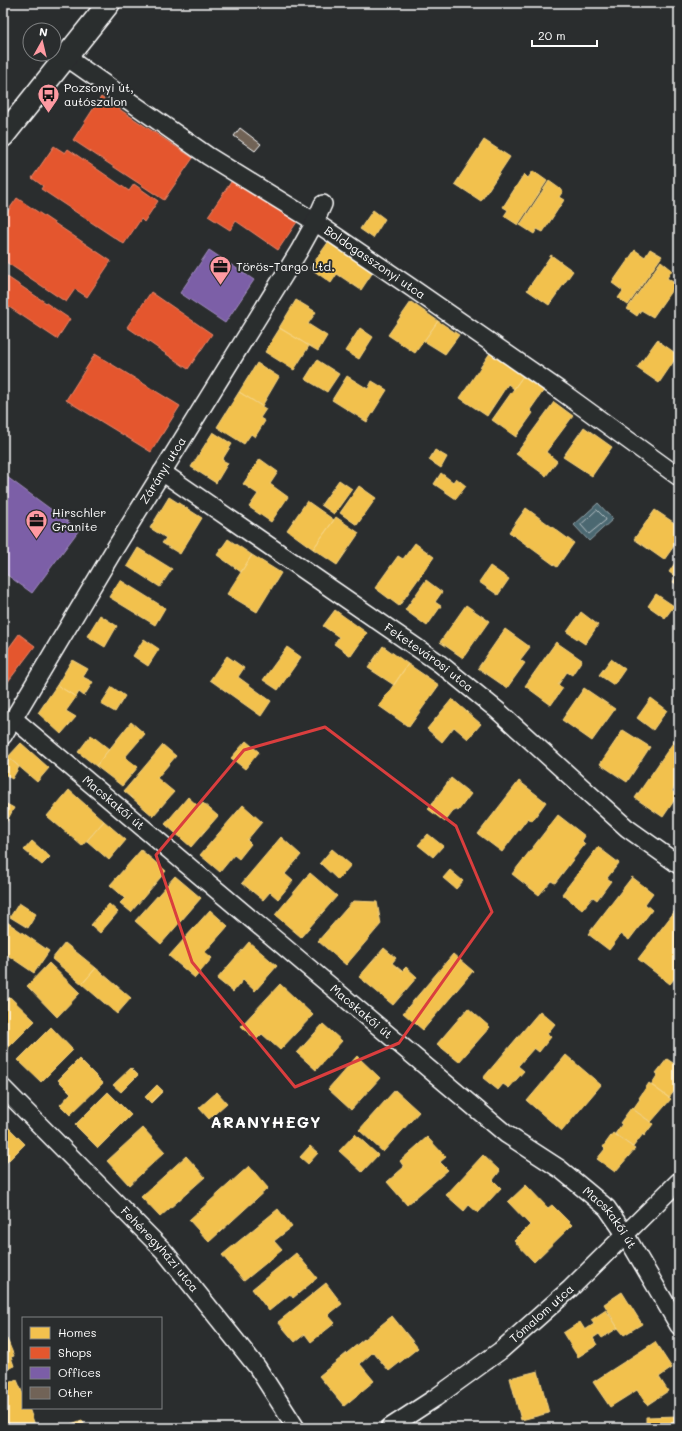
<svg xmlns="http://www.w3.org/2000/svg" width="682" height="1431" font-family="Mali,sans-serif">
  <style>
    .water { fill: #4c6771; stroke: #94a4aa }
    .homes { fill: #f2c14e; stroke: #f6d483 }
    .shops { fill: #e4572e; stroke: #ec896d }
    .offices { fill: #7b5ea7; stroke: #a38ec1 }
    .lines { fill: none; stroke-linecap: round; stroke-linejoin: round }
    .shore { stroke: #b7c2c6; stroke-width: 1 }
    .building { fill: #716357; stroke: #fff }
    .street-casing { stroke: #fff; stroke-width: 20 }
    .secondary-casing { stroke: #fff; stroke-width: 25 }
    .street { stroke: #2a2d2e; stroke-width: 17 }
    .secondary { stroke: #2a2d2e; stroke-width: 22 }
    .marked { fill: none; stroke: #da3e3e; stroke-width: 3; stroke-linejoin: round }
    .labels { text-anchor: middle; stroke-width: 4; stroke-linejoin: round; paint-order: stroke }
    .poi-label { font-size: 12px; fill: #fff; stroke: #2a2d2e; text-anchor: start }
    .street-label { font-size: 12px; fill: #fff; stroke: #2a2d2e }
    .district-label { font-size: 16px; font-weight: bold; letter-spacing: 1px; fill: #fff; stroke: #2a2d2e }
  </style>
  <rect width="100%" height="100%" fill="#2a2d2e"/>
  <filter id="ink" filterUnits="userSpaceOnUse"><feTurbulence type="fractalNoise" baseFrequency=".025" numOctaves="2"/><feDisplacementMap in="SourceGraphic" scale="8" xChannelSelector="R" yChannelSelector="G"/><feConvolveMatrix kernelMatrix="1 2 1 2 8 2 1 2 1" color-interpolation-filters="sRGB"/></filter>
  <g filter="url(#ink)">
    <path class="water" d="M 598,503 L 613,519 L 589,541 L 574,525 Z"/>
    <path class="homes" d="M 484,140 L 510,157 L 481,201 L 455,184 Z
      M 533,171 L 547,181 L 518,225 L 504,216 L 508,210 L 503,207 L 524,174 L 528,178 Z
      M 549,181 L 563,191 L 559,197 L 564,200 L 543,232 L 537,229 L 534,234 L 520,225 Z
      M 373,210 L 385,219 L 373,238 L 360,229 Z
      M 329,241 L 373,272 L 361,290 L 337,274 L 331,283 L 310,268 Z
      M 650,249 L 662,256 L 628,305 L 618,298 L 623,291 L 612,283 L 635,250 L 645,257 Z
      M 551,255 L 573,271 L 549,305 L 527,290 Z
      M 661,261 L 672,270 L 667,278 L 676,284 L 653,317 L 641,310 L 637,316 L 627,309 Z
      M 296,300 L 316,312 L 308,324 L 327,336 L 318,351 L 279,328 Z
      M 411,302 L 438,321 L 415,353 L 388,335 Z
      M 438,321 L 459,335 L 445,354 L 424,341 Z
      M 280,328 L 309,346 L 294,370 L 265,352 Z
      M 360,328 L 373,337 L 359,359 L 345,351 Z
      M 657,340 L 678,355 L 659,383 L 637,368 Z
      M 490,353 L 523,376 L 514,389 L 508,384 L 487,416 L 460,398 Z
      M 317,360 L 339,374 L 327,392 L 305,379 Z
      M 257,363 L 279,377 L 262,406 L 239,392 Z
      M 347,376 L 368,389 L 372,381 L 387,390 L 367,422 L 332,400 Z
      M 523,376 L 544,390 L 530,410 L 533,413 L 516,437 L 492,420 Z
      M 239,392 L 266,409 L 260,418 L 265,421 L 255,437 L 251,434 L 244,444 L 217,427 Z
      M 554,402 L 573,416 L 546,452 L 557,461 L 546,476 L 516,454 Z
      M 584,427 L 612,447 L 592,476 L 563,457 Z
      M 213,432 L 232,444 L 222,460 L 228,463 L 216,483 L 191,467 Z
      M 435,450 L 447,457 L 441,468 L 429,460 Z
      M 260,459 L 278,472 L 270,484 L 288,497 L 271,522 L 249,507 L 258,494 L 243,484 Z
      M 441,473 L 453,482 L 456,478 L 466,486 L 456,499 L 434,484 Z
      M 339,480 L 352,489 L 334,514 L 321,505 Z
      M 359,486 L 376,498 L 357,525 L 340,513 Z
      M 169,497 L 202,518 L 180,554 L 162,543 L 166,538 L 150,528 Z
      M 307,501 L 334,520 L 313,549 L 287,530 Z
      M 526,508 L 574,543 L 557,567 L 509,532 Z
      M 655,510 L 679,526 L 679,539 L 664,560 L 634,539 Z
      M 336,517 L 359,533 L 337,565 L 313,549 Z
      M 228,539 L 252,555 L 241,572 L 217,555 Z
      M 415,543 L 434,557 L 399,606 L 375,588 L 398,556 L 403,559 Z
      M 138,548 L 172,569 L 160,587 L 127,566 Z
      M 252,555 L 281,573 L 257,612 L 227,594 Z
      M 679,557 L 679,586 L 673,582 L 676,577 L 669,572 Z
      M 490,566 L 509,579 L 498,595 L 479,582 Z
      M 120,580 L 165,608 L 155,625 L 109,597 Z
      M 426,580 L 442,592 L 435,602 L 441,606 L 427,626 L 405,610 Z
      M 656,594 L 674,606 L 665,618 L 648,606 Z
      M 466,605 L 489,621 L 463,658 L 440,642 Z
      M 335,610 L 367,633 L 351,656 L 334,644 L 339,637 L 323,626 Z
      M 581,612 L 598,625 L 585,644 L 567,632 Z
      M 100,615 L 117,626 L 105,647 L 87,636 Z
      M 505,629 L 530,647 L 520,660 L 525,663 L 507,688 L 478,668 Z
      M 144,639 L 159,649 L 148,666 L 133,656 Z
      M 556,642 L 582,660 L 572,675 L 567,672 L 558,685 L 563,688 L 551,705 L 525,686 Z
      M 383,646 L 408,664 L 394,685 L 368,668 Z
      M 287,647 L 301,657 L 278,690 L 263,680 Z
      M 227,656 L 244,668 L 238,677 L 271,701 L 261,716 L 210,680 Z
      M 611,659 L 625,669 L 614,685 L 599,675 Z
      M 72,660 L 88,669 L 83,677 L 93,682 L 84,696 L 79,692 L 76,697 L 57,685 Z
      M 408,664 L 439,685 L 409,727 L 379,706 Z
      M 57,685 L 76,697 L 66,711 L 76,717 L 61,734 L 38,713 Z
      M 112,687 L 125,696 L 115,712 L 101,704 Z
      M 584,688 L 615,709 L 592,741 L 562,720 Z
      M 651,698 L 667,710 L 653,730 L 637,718 Z
      M 452,699 L 481,724 L 468,739 L 454,727 L 442,742 L 427,729 Z
      M 131,722 L 145,734 L 125,757 L 138,767 L 122,786 L 96,766 Z
      M 623,730 L 650,747 L 627,782 L 600,764 Z
      M 679,734 L 679,781 L 672,791 L 678,795 L 663,817 L 635,798 Z
      M 91,735 L 109,749 L 96,766 L 78,752 Z
      M 246,741 L 259,752 L 245,769 L 231,758 Z
      M 21,743 L 49,768 L 37,782 L 8,757 Z
      M 163,745 L 176,756 L 157,778 L 174,792 L 153,816 L 124,791 Z
      M 8,757 L 19,767 L 12,779 L 3,773 L 3,766 Z
      M 451,778 L 471,794 L 458,811 L 455,809 L 445,822 L 428,809 Z
      M 519,781 L 546,802 L 532,821 L 528,818 L 502,852 L 478,834 Z
      M 69,790 L 104,821 L 82,846 L 47,816 Z
      M 188,797 L 199,807 L 203,803 L 218,816 L 191,847 L 165,824 Z
      M 3,802 L 14,808 L 3,828 Z
      M 243,805 L 262,822 L 247,840 L 251,844 L 239,859 L 234,855 L 220,872 L 200,855 Z
      M 558,815 L 585,836 L 582,841 L 585,844 L 555,883 L 551,881 L 539,895 L 512,874 Z
      M 104,821 L 126,840 L 109,860 L 87,841 Z
      M 428,834 L 443,846 L 433,857 L 418,845 Z
      M 281,837 L 301,855 L 285,874 L 293,881 L 278,899 L 270,892 L 263,900 L 242,883 Z
      M 32,841 L 50,857 L 42,865 L 24,850 Z
      M 598,847 L 619,863 L 607,878 L 611,881 L 597,900 L 593,897 L 582,910 L 562,894 Z
      M 332,849 L 351,865 L 338,880 L 320,863 Z
      M 141,850 L 166,871 L 131,912 L 120,903 L 125,898 L 110,885 Z
      M 450,870 L 463,881 L 456,889 L 443,878 Z
      M 310,873 L 337,896 L 301,937 L 275,915 Z
      M 175,876 L 201,898 L 161,944 L 135,921 Z
      M 632,877 L 653,893 L 645,904 L 652,910 L 629,940 L 621,934 L 609,950 L 588,934 Z
      M 353,901 L 377,902 L 381,924 L 346,965 L 318,941 Z
      M 19,903 L 36,914 L 28,928 L 10,917 Z
      M 109,904 L 118,912 L 100,933 L 91,925 Z
      M 210,910 L 228,926 L 205,952 L 212,958 L 195,978 L 169,956 Z
      M 675,911 L 679,914 L 679,973 L 670,984 L 638,959 Z
      M 4,920 L 49,951 L 34,973 L 3,952 L 3,922 Z
      M 249,942 L 277,966 L 255,991 L 243,980 L 233,992 L 217,979 Z
      M 65,943 L 96,968 L 82,984 L 52,959 Z
      M 384,948 L 396,958 L 392,963 L 402,971 L 406,967 L 417,977 L 393,1005 L 359,977 Z
      M 453,954 L 473,971 L 423,1030 L 403,1013 Z
      M 49,963 L 80,993 L 57,1017 L 27,986 Z
      M 96,968 L 131,998 L 117,1014 L 82,984 Z
      M 280,984 L 313,1015 L 280,1050 L 262,1034 L 256,1040 L 241,1026 Z
      M 10,997 L 35,1021 L 4,1052 L 3,1051 L 3,1004 Z
      M 468,1008 L 490,1027 L 459,1062 L 437,1044 Z
      M 540,1011 L 555,1024 L 547,1034 L 551,1037 L 539,1052 L 534,1048 L 518,1066 L 524,1071 L 509,1088 L 503,1084 L 498,1090 L 483,1078 Z
      M 323,1024 L 342,1041 L 316,1070 L 297,1053 Z
      M 51,1027 L 73,1050 L 41,1082 L 18,1060 Z
      M 566,1055 L 601,1085 L 562,1131 L 527,1101 Z
      M 357,1056 L 380,1078 L 351,1110 L 328,1089 Z
      M 79,1059 L 103,1083 L 70,1115 L 60,1105 L 71,1093 L 58,1080 Z
      M 667,1059 L 679,1067 L 679,1085 L 669,1098 L 651,1085 L 658,1074 L 656,1073 Z
      M 131,1068 L 138,1075 L 121,1092 L 113,1085 Z
      M 649,1083 L 671,1099 L 651,1122 L 633,1109 L 640,1099 L 639,1098 Z
      M 157,1085 L 163,1091 L 151,1103 L 145,1097 Z
      M 395,1090 L 419,1112 L 383,1152 L 359,1130 Z
      M 108,1092 L 131,1115 L 98,1148 L 75,1125 Z
      M 217,1092 L 227,1103 L 209,1119 L 199,1108 Z
      M 631,1108 L 653,1124 L 644,1136 L 643,1134 L 633,1147 L 615,1134 L 622,1124 L 620,1123 Z
      M 7,1126 L 25,1144 L 3,1166 L 3,1130 Z
      M 143,1128 L 165,1152 L 129,1185 L 107,1161 Z
      M 613,1133 L 635,1149 L 615,1172 L 597,1159 L 605,1149 L 603,1147 Z
      M 355,1134 L 378,1155 L 362,1172 L 339,1151 Z
      M 427,1137 L 446,1157 L 440,1162 L 448,1170 L 407,1205 L 387,1182 L 404,1167 L 400,1161 Z
      M 310,1146 L 318,1153 L 308,1164 L 300,1157 Z
      M 483,1155 L 500,1171 L 493,1180 L 501,1188 L 478,1213 L 469,1205 L 464,1211 L 446,1195 Z
      M 186,1156 L 205,1177 L 160,1217 L 141,1197 Z
      M 249,1166 L 268,1188 L 209,1242 L 189,1220 Z
      M 526,1185 L 548,1208 L 552,1205 L 572,1225 L 534,1262 L 514,1241 L 530,1225 L 508,1202 Z
      M 278,1209 L 292,1227 L 274,1241 L 282,1250 L 244,1281 L 222,1255 Z
      M 296,1253 L 317,1278 L 293,1298 L 290,1294 L 269,1311 L 252,1289 Z
      M 326,1283 L 342,1304 L 328,1315 L 335,1323 L 311,1342 L 305,1334 L 295,1342 L 278,1322 Z
      M 622,1292 L 642,1324 L 624,1335 L 618,1328 L 604,1304 Z
      M 606,1310 L 618,1328 L 602,1338 L 599,1334 L 593,1338 L 597,1345 L 578,1357 L 563,1333 L 580,1322 L 585,1330 L 594,1324 L 591,1320 Z
      M 392,1316 L 418,1348 L 389,1371 L 373,1352 L 360,1364 L 374,1381 L 344,1406 L 319,1376 Z
      M 3,1338 L 4,1341 L 7,1339 L 14,1356 L 11,1357 L 14,1366 L 3,1371 Z
      M 655,1342 L 672,1368 L 659,1377 L 668,1391 L 647,1405 L 637,1390 L 610,1407 L 593,1382 Z
      M 538,1371 L 549,1413 L 521,1420 L 510,1378 Z
      M 17,1380 L 23,1394 L 23,1408 L 29,1408 L 36,1428 L 3,1428 L 3,1385 Z
      M 679,1416 L 679,1428 L 646,1428 L 646,1417 Z
      M 82,1420 L 86,1428 L 61,1428 Z"/>
    <path class="shops" d="M 101,97 L 193,158 L 164,200 L 73,140 Z
      M 54,146 L 65,153 L 68,149 L 129,191 L 134,184 L 158,201 L 144,222 L 141,219 L 124,244 L 41,189 L 43,186 L 32,178 Z
      M 233,179 L 297,222 L 278,250 L 236,221 L 230,230 L 208,216 Z
      M 17,198 L 111,261 L 87,297 L 75,289 L 66,302 L 3,260 L 3,218 Z
      M 3,274 L 70,319 L 57,339 L 3,303 Z
      M 151,292 L 212,334 L 188,369 L 127,327 Z
      M 95,354 L 180,406 L 151,452 L 66,400 Z
      M 19,634 L 35,646 L 7,683 L 3,679 L 3,656 Z"/>
    <path class="offices" d="M 209,250 L 254,280 L 225,323 L 180,293 Z
      M 3,474 L 79,530 L 32,593 L 3,572 Z"/>
    <g class="lines">
      <path class="shore" d="M 597,510 L 605,518 L 606,520 L 589,534 L 581,525 Z"/>
    </g>
    <path class="building" d="M 240,128 L 261,144 L 255,151 L 234,136 Z"/>
    <g class="lines">
      <defs>
        <g id="street">
          <path id="s1" d="M 66,57 L 208,156 L 315,222 L 409,286 L 562,392 L 679,477"/>
          <path id="s2" d="M 162,472 L 439,663 L 497,710 L 627,828 L 679,865"/>
          <path id="s3" d="M 14,719 L 506,1134 L 560,1169 L 607,1208 L 625,1234 L 679,1326"/>
          <path id="s4" d="M 3,736 L 114,550 L 299,251 L 315,222 L 323,204"/>
          <path id="s5" d="M 3,1088 L 164,1251 L 257,1367 L 296,1428"/>
          <path id="s6" d="M 389,1428 L 435,1398 L 500,1351 L 570,1289 L 679,1181"/>
        </g>
        <path id="secondary" d="M 3,136 L 109,3"/>
      </defs>
      <use href="#street" class="street-casing"/>
      <use href="#secondary" class="secondary-casing"/>
      <use href="#street" class="street"/>
      <use href="#secondary" class="secondary"/>
    </g>
  </g>
  <path class="marked" d="M 325,727 L 456,826 L 492,912 L 399,1043 L 295,1087 L 192,962 L 156,855 L 244,750 Z"/>
  <defs>
    <symbol id="bus-pin" viewBox="-11 -11 22 30"><path d="M0 17L-7.5 6A9.5 9.5 0 1 1 7.5 6Z" fill="#ff9aa2" stroke="#2a2d2e"/><path d="M-5-6H5V4H4V6H2V4H-2V6H-4V4H-5ZM-3.5-4V0h7V-4ZM-3.5 1.2v1.5H-2V1.2ZM2 1.2v1.5H3.5V1.2Z" fill="#111"/></symbol>
    <symbol id="office-pin" viewBox="-11 -11 22 30"><path d="M0 17L-7.5 6A9.5 9.5 0 1 1 7.5 6Z" fill="#ff9aa2" stroke="#2a2d2e"/><path d="M-6-3h4V-5.5h4V-3h4V5H-6ZM-1-4.5V-3h2v-1.5ZM-6 0V1H6V0Z" fill="#111"/></symbol>
  </defs>
  <g fill-rule="evenodd">
    <use href="#bus-pin" x="36" y="82" width="25" height="34"/>
    <use href="#office-pin" x="208" y="254" width="25" height="34"/>
    <use href="#office-pin" x="24" y="508" width="25" height="34"/>
  </g>
  <g class="labels">
    <g class="poi-label">
      <text x="64" y="92">Pozsonyi út,<tspan x="64" dy="14">autószalon</tspan></text>
      <text x="236" y="271">Törös-Targo Ltd.</text>
      <text x="52" y="517">Hirschler<tspan x="52" dy="14">Granite</tspan></text>
    </g>
    <g class="street-label">
      <text dy="4" stroke="none"><textPath href="#s1" startOffset="371">Boldogasszonyi utca</textPath></text>
      <text dy="4" stroke="none"><textPath href="#s4" startOffset="310">Zárányi utca</textPath></text>
      <text dy="4" stroke="none"><textPath href="#s2" startOffset="325">Feketevárosi utca</textPath></text>
      <text dy="4" stroke="none"><textPath href="#s3" startOffset="130">Macskakői út</textPath></text>
      <text dy="4" stroke="none"><textPath href="#s3" startOffset="454">Macskakői út</textPath></text>
      <text dy="4" stroke="none"><textPath href="#s3" startOffset="778">Macskakői út</textPath></text>
      <text dy="4" stroke="none"><textPath href="#s5" startOffset="225">Fehéregyházi utca</textPath></text>
      <text dy="4" stroke="none"><textPath href="#s6" startOffset="191">Tómalom utca</textPath></text>
    </g>
    <g class="district-label">
      <text x="266" y="1128">ARANYHEGY</text>
    </g>
  </g>
  <rect width="682" height="1431" fill="none" stroke="#2a2d2e" stroke-width="16"/>
  <rect x="8" y="8" width="666" height="1415" fill="none" stroke="#fff" stroke-width="1.5" filter="url(#ink)"/>
  <rect x="22" y="1317" width="140" height="92" fill="#2a2d2e" stroke="#7f8182"/>
  <rect x="30" y="1327" width="20" height="12" fill="#f2c14e" stroke="#7f8182"/>
  <text x="58" y="1337" font-size="12" fill="#ffffff">Homes</text>
  <rect x="30" y="1347" width="20" height="12" fill="#e4572e" stroke="#7f8182"/>
  <text x="58" y="1357" font-size="12" fill="#ffffff">Shops</text>
  <rect x="30" y="1367" width="20" height="12" fill="#7b5ea7" stroke="#7f8182"/>
  <text x="58" y="1377" font-size="12" fill="#ffffff">Offices</text>
  <rect x="30" y="1387" width="20" height="12" fill="#716357" stroke="#7f8182"/>
  <text x="58" y="1397" font-size="12" fill="#ffffff">Other</text>
  <g transform="translate(42 42) rotate(8)"><circle r="19" fill="#2a2d2e" stroke="#7f8182"/>
  <path d="M0-3L7 15L0 10L-7 15Z" fill="#ff9aa2"/>
  <text y="-6" font-size="11" font-weight="bold" text-anchor="middle" fill="#ffffff">N</text>
  </g>
  <path d="M532 40v6h65v-6" fill="none" stroke="#ffffff" stroke-width="2"/>
  <text x="538" y="40" font-size="12" fill="#ffffff" stroke="#2a2d2e" stroke-width="3" paint-order="stroke">20 m</text>
</svg>
